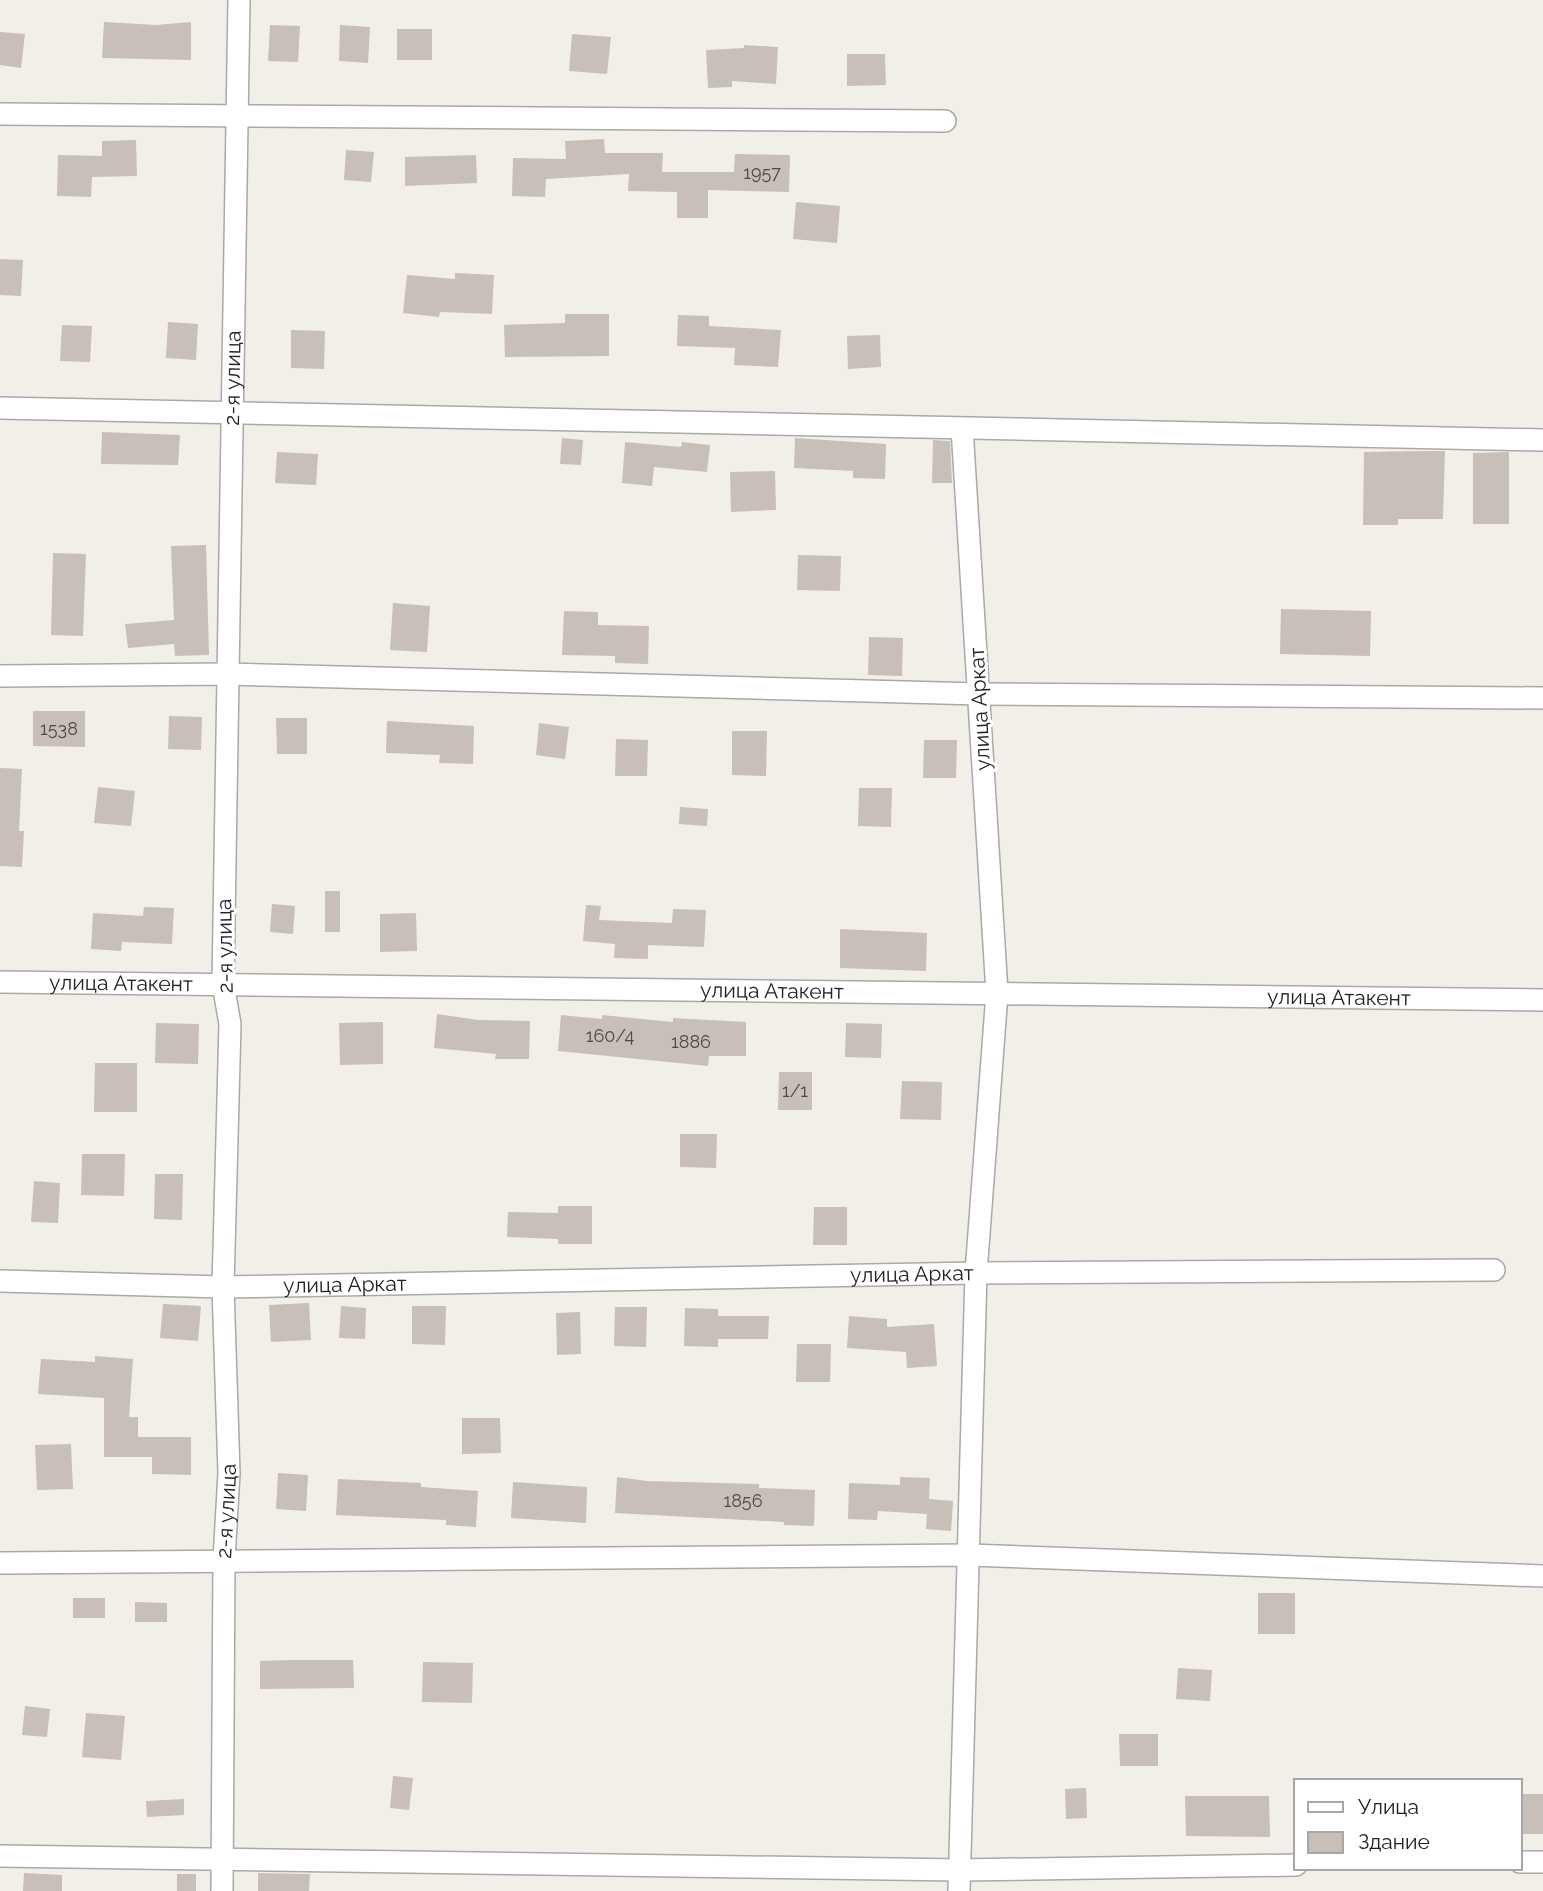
<svg xmlns="http://www.w3.org/2000/svg" width="1543" height="1891" font-family="Raleway,sans-serif">
  <style>
    .building { fill: #c7bfb8 }
    .lines { fill: none; stroke-linecap: round; stroke-linejoin: round }
    .street-casing { stroke: #a9a9a9; stroke-width: 24 }
    .street { stroke: #fff; stroke-width: 21 }
    .labels { text-anchor: middle; stroke-width: 6; stroke-linejoin: round; paint-order: stroke }
    .number-label { font-size: 18px; fill: #4b4948 }
    .street-label { font-size: 21px; fill: #222; stroke: #fff }
  </style>
  <rect width="100%" height="100%" fill="#f2efe9"/>
  <path class="building" d="M 104,22 L 156,25 L 191,22 L 191,60 L 102,58 Z
    M 270,25 L 300,26 L 298,62 L 268,61 Z
    M 340,25 L 370,27 L 368,63 L 339,61 Z
    M 397,29 L 432,29 L 432,60 L 397,60 Z
    M 0,32 L 25,34 L 21,68 L 0,65 Z
    M 572,34 L 611,37 L 607,74 L 569,71 Z
    M 744,45 L 778,47 L 776,84 L 732,81 L 732,87 L 708,88 L 706,50 L 744,48 Z
    M 847,54 L 885,54 L 886,85 L 847,86 Z
    M 604,139 L 605,153 L 663,153 L 662,172 L 734,172 L 735,154 L 790,155 L 789,192 L 708,190 L 708,218 L 677,218 L 677,192 L 628,191 L 629,174 L 546,179 L 545,197 L 512,196 L 513,158 L 566,159 L 565,141 Z
    M 136,140 L 137,176 L 92,177 L 91,197 L 57,196 L 58,155 L 102,156 L 102,141 Z
    M 346,150 L 374,152 L 371,182 L 344,180 Z
    M 476,155 L 477,183 L 405,186 L 405,157 Z
    M 796,202 L 840,206 L 837,243 L 793,239 Z
    M 0,259 L 23,260 L 21,296 L 0,295 Z
    M 455,273 L 494,275 L 492,314 L 440,312 L 439,317 L 403,313 L 407,275 L 455,279 Z
    M 565,314 L 609,314 L 609,356 L 505,357 L 504,325 L 565,323 Z
    M 678,315 L 709,316 L 709,326 L 781,330 L 778,367 L 734,365 L 735,348 L 677,346 Z
    M 168,322 L 198,324 L 196,360 L 166,358 Z
    M 62,325 L 92,326 L 90,362 L 60,361 Z
    M 291,330 L 325,331 L 324,369 L 291,368 Z
    M 880,335 L 881,367 L 848,369 L 847,336 Z
    M 102,432 L 180,435 L 178,465 L 101,464 Z
    M 562,438 L 583,440 L 581,465 L 560,464 Z
    M 795,438 L 886,444 L 885,479 L 853,478 L 853,471 L 794,468 Z
    M 933,440 L 950,441 L 952,483 L 932,483 Z
    M 625,442 L 681,447 L 682,442 L 710,445 L 707,472 L 654,467 L 652,486 L 622,483 Z
    M 1424,451 L 1445,451 L 1443,519 L 1398,519 L 1398,525 L 1363,525 L 1364,452 Z
    M 277,452 L 318,454 L 316,485 L 275,483 Z
    M 1509,452 L 1509,524 L 1473,524 L 1473,453 Z
    M 775,471 L 776,510 L 731,512 L 730,472 Z
    M 206,545 L 209,655 L 175,656 L 174,644 L 128,648 L 125,624 L 174,620 L 171,546 Z
    M 53,553 L 86,554 L 83,636 L 51,635 Z
    M 798,555 L 841,556 L 840,591 L 797,590 Z
    M 393,603 L 430,606 L 427,652 L 390,650 Z
    M 1281,609 L 1371,611 L 1370,656 L 1280,654 Z
    M 564,611 L 598,612 L 598,625 L 649,626 L 648,664 L 615,663 L 615,656 L 562,655 Z
    M 869,637 L 903,638 L 902,676 L 868,675 Z
    M 33,711 L 85,711 L 85,747 L 33,746 Z
    M 169,716 L 202,717 L 201,750 L 168,749 Z
    M 276,718 L 307,718 L 307,754 L 277,754 Z
    M 387,721 L 474,726 L 473,764 L 439,763 L 440,755 L 386,753 Z
    M 539,723 L 569,727 L 565,759 L 536,755 Z
    M 732,731 L 767,731 L 766,776 L 732,775 Z
    M 616,739 L 648,740 L 647,776 L 615,776 Z
    M 924,740 L 957,740 L 956,778 L 923,778 Z
    M 0,768 L 22,769 L 19,831 L 24,831 L 22,867 L 0,866 Z
    M 98,787 L 135,791 L 131,826 L 94,823 Z
    M 859,788 L 892,788 L 891,827 L 858,826 Z
    M 680,807 L 708,809 L 707,826 L 679,824 Z
    M 325,891 L 340,891 L 340,932 L 325,932 Z
    M 272,904 L 295,906 L 293,934 L 270,932 Z
    M 586,905 L 601,906 L 599,920 L 672,923 L 673,909 L 706,910 L 704,947 L 648,945 L 648,959 L 614,958 L 615,944 L 583,941 Z
    M 144,907 L 174,908 L 172,944 L 122,942 L 121,951 L 91,949 L 93,913 L 143,916 Z
    M 416,913 L 417,951 L 380,952 L 380,914 Z
    M 840,929 L 927,933 L 926,971 L 840,968 Z
    M 437,1014 L 478,1020 L 530,1021 L 529,1059 L 495,1059 L 496,1054 L 434,1048 Z
    M 561,1015 L 602,1019 L 602,1015 L 673,1022 L 673,1018 L 746,1022 L 746,1056 L 709,1056 L 708,1066 L 558,1051 Z
    M 383,1022 L 383,1064 L 340,1065 L 339,1023 Z
    M 156,1023 L 199,1024 L 198,1064 L 155,1063 Z
    M 846,1023 L 882,1024 L 881,1058 L 845,1057 Z
    M 95,1063 L 137,1063 L 137,1112 L 94,1112 Z
    M 779,1072 L 812,1072 L 812,1110 L 778,1110 Z
    M 902,1081 L 942,1082 L 941,1120 L 900,1119 Z
    M 680,1134 L 717,1134 L 716,1168 L 680,1167 Z
    M 82,1154 L 125,1154 L 124,1196 L 81,1195 Z
    M 155,1174 L 183,1174 L 182,1220 L 154,1219 Z
    M 34,1181 L 60,1183 L 58,1223 L 31,1222 Z
    M 558,1206 L 592,1206 L 592,1244 L 558,1244 L 558,1239 L 507,1237 L 508,1212 L 558,1213 Z
    M 814,1207 L 847,1207 L 847,1245 L 813,1245 Z
    M 309,1303 L 311,1340 L 271,1342 L 269,1305 Z
    M 163,1304 L 201,1306 L 198,1341 L 160,1338 Z
    M 341,1306 L 366,1308 L 365,1339 L 339,1338 Z
    M 412,1306 L 446,1306 L 445,1345 L 412,1344 Z
    M 615,1307 L 647,1307 L 646,1347 L 614,1346 Z
    M 685,1308 L 718,1309 L 718,1316 L 769,1316 L 768,1339 L 718,1339 L 718,1347 L 684,1346 Z
    M 580,1312 L 581,1354 L 557,1355 L 556,1313 Z
    M 849,1316 L 887,1319 L 887,1327 L 934,1324 L 937,1366 L 907,1368 L 906,1352 L 847,1348 Z
    M 797,1344 L 831,1344 L 830,1382 L 796,1382 Z
    M 95,1356 L 133,1359 L 129,1417 L 138,1417 L 138,1437 L 191,1437 L 191,1475 L 152,1474 L 152,1457 L 104,1457 L 104,1398 L 38,1394 L 41,1359 L 95,1362 Z
    M 462,1418 L 500,1418 L 501,1453 L 462,1454 Z
    M 71,1444 L 73,1489 L 37,1490 L 35,1445 Z
    M 278,1473 L 308,1475 L 306,1511 L 276,1509 Z
    M 617,1477 L 647,1481 L 759,1484 L 759,1488 L 815,1490 L 814,1526 L 784,1525 L 784,1522 L 615,1513 Z
    M 900,1477 L 930,1478 L 929,1499 L 953,1501 L 951,1531 L 926,1529 L 927,1514 L 878,1511 L 877,1520 L 848,1519 L 849,1483 L 900,1485 Z
    M 338,1479 L 421,1483 L 421,1487 L 478,1491 L 476,1527 L 446,1525 L 446,1520 L 336,1515 Z
    M 513,1482 L 587,1487 L 586,1523 L 511,1518 Z
    M 1258,1593 L 1295,1593 L 1295,1634 L 1258,1634 Z
    M 73,1598 L 105,1598 L 105,1618 L 73,1618 Z
    M 135,1602 L 167,1603 L 167,1622 L 135,1622 Z
    M 292,1660 L 353,1660 L 354,1688 L 260,1689 L 260,1661 Z
    M 423,1662 L 473,1663 L 472,1703 L 422,1702 Z
    M 1178,1668 L 1212,1670 L 1210,1701 L 1176,1699 Z
    M 25,1706 L 50,1709 L 47,1737 L 22,1735 Z
    M 86,1713 L 125,1716 L 121,1760 L 82,1757 Z
    M 1119,1734 L 1158,1734 L 1158,1766 L 1120,1766 Z
    M 393,1776 L 413,1778 L 409,1810 L 390,1808 Z
    M 1086,1788 L 1087,1818 L 1066,1819 L 1065,1789 Z
    M 1520,1794 L 1543,1794 L 1543,1834 L 1520,1834 Z
    M 1185,1796 L 1269,1796 L 1270,1837 L 1186,1836 Z
    M 184,1799 L 184,1815 L 147,1817 L 146,1801 Z
    M 24,1873 L 62,1875 L 62,1891 L 23,1891 Z
    M 258,1873 L 310,1874 L 309,1891 L 258,1891 Z
    M 177,1874 L 196,1874 L 196,1891 L 177,1891 Z"/>
  <g class="lines">
    <defs>
      <g id="street">
        <path d="M 0,114 L 945,121"/>
        <path d="M 0,408 L 1543,440"/>
        <path d="M 0,676 L 226,674 L 980,694 L 1543,698"/>
        <path id="s1" d="M 0,982 L 1543,1000"/>
        <path id="s2" d="M 0,1281 L 223,1287 L 976,1273 L 997,993 L 962,428"/>
        <path d="M 0,1563 L 970,1555 L 1543,1576"/>
        <path d="M 0,1856 L 959,1870 L 1296,1865"/>
        <path d="M 1520,1862 L 1543,1862"/>
        <path id="s3" d="M 222,1891 L 224,1560 L 229,1473 L 223,1287 L 230,1024 L 223,984 L 239,0"/>
        <path d="M 959,1891 L 976,1273 L 1494,1270"/>
      </g>
    </defs>
    <use href="#street" class="street-casing"/>
    <use href="#street" class="street"/>
  </g>
  <g class="labels">
    <g class="number-label">
      <text x="762" y="179">1957</text>
      <text x="59" y="735">1538</text>
      <text x="610" y="1042">160/4</text>
      <text x="691" y="1048">1886</text>
      <text x="795" y="1097">1/1</text>
      <text x="743" y="1507">1856</text>
    </g>
    <g class="street-label">
      <text dy="7" stroke="none"><textPath href="#s3" startOffset="1514">2-я улица</textPath></text>
      <text transform="translate(980 709) rotate(-93)" y="7">улица Аркат</text>
      <text transform="translate(225 946) rotate(-91)" y="7">2-я улица</text>
      <text dy="7" stroke="none"><textPath href="#s1" startOffset="121">улица Атакент</textPath></text>
      <text dy="7" stroke="none"><textPath href="#s1" startOffset="772">улица Атакент</textPath></text>
      <text dy="7" stroke="none"><textPath href="#s1" startOffset="1339">улица Атакент</textPath></text>
      <text dy="7" stroke="none"><textPath href="#s2" startOffset="912">улица Аркат</textPath></text>
      <text dy="7" stroke="none"><textPath href="#s2" startOffset="345">улица Аркат</textPath></text>
      <text dy="7" stroke="none"><textPath href="#s3" startOffset="380">2-я улица</textPath></text>
    </g>
  </g>
  <rect x="1294" y="1779" width="228" height="91" fill="#ffffff" stroke="#a7a7a7" stroke-width="2"/>
  <rect x="1308" y="1802" width="35" height="10" fill="#ffffff" stroke="#a7a7a7" stroke-width="2"/>
  <text x="1358" y="1814" font-size="21" fill="#222222">Улица</text>
  <rect x="1308" y="1832" width="35" height="21" fill="#c7bfb8" stroke="#a7a7a7" stroke-width="2"/>
  <text x="1358" y="1849" font-size="21" fill="#222222">Здание</text>
</svg>
